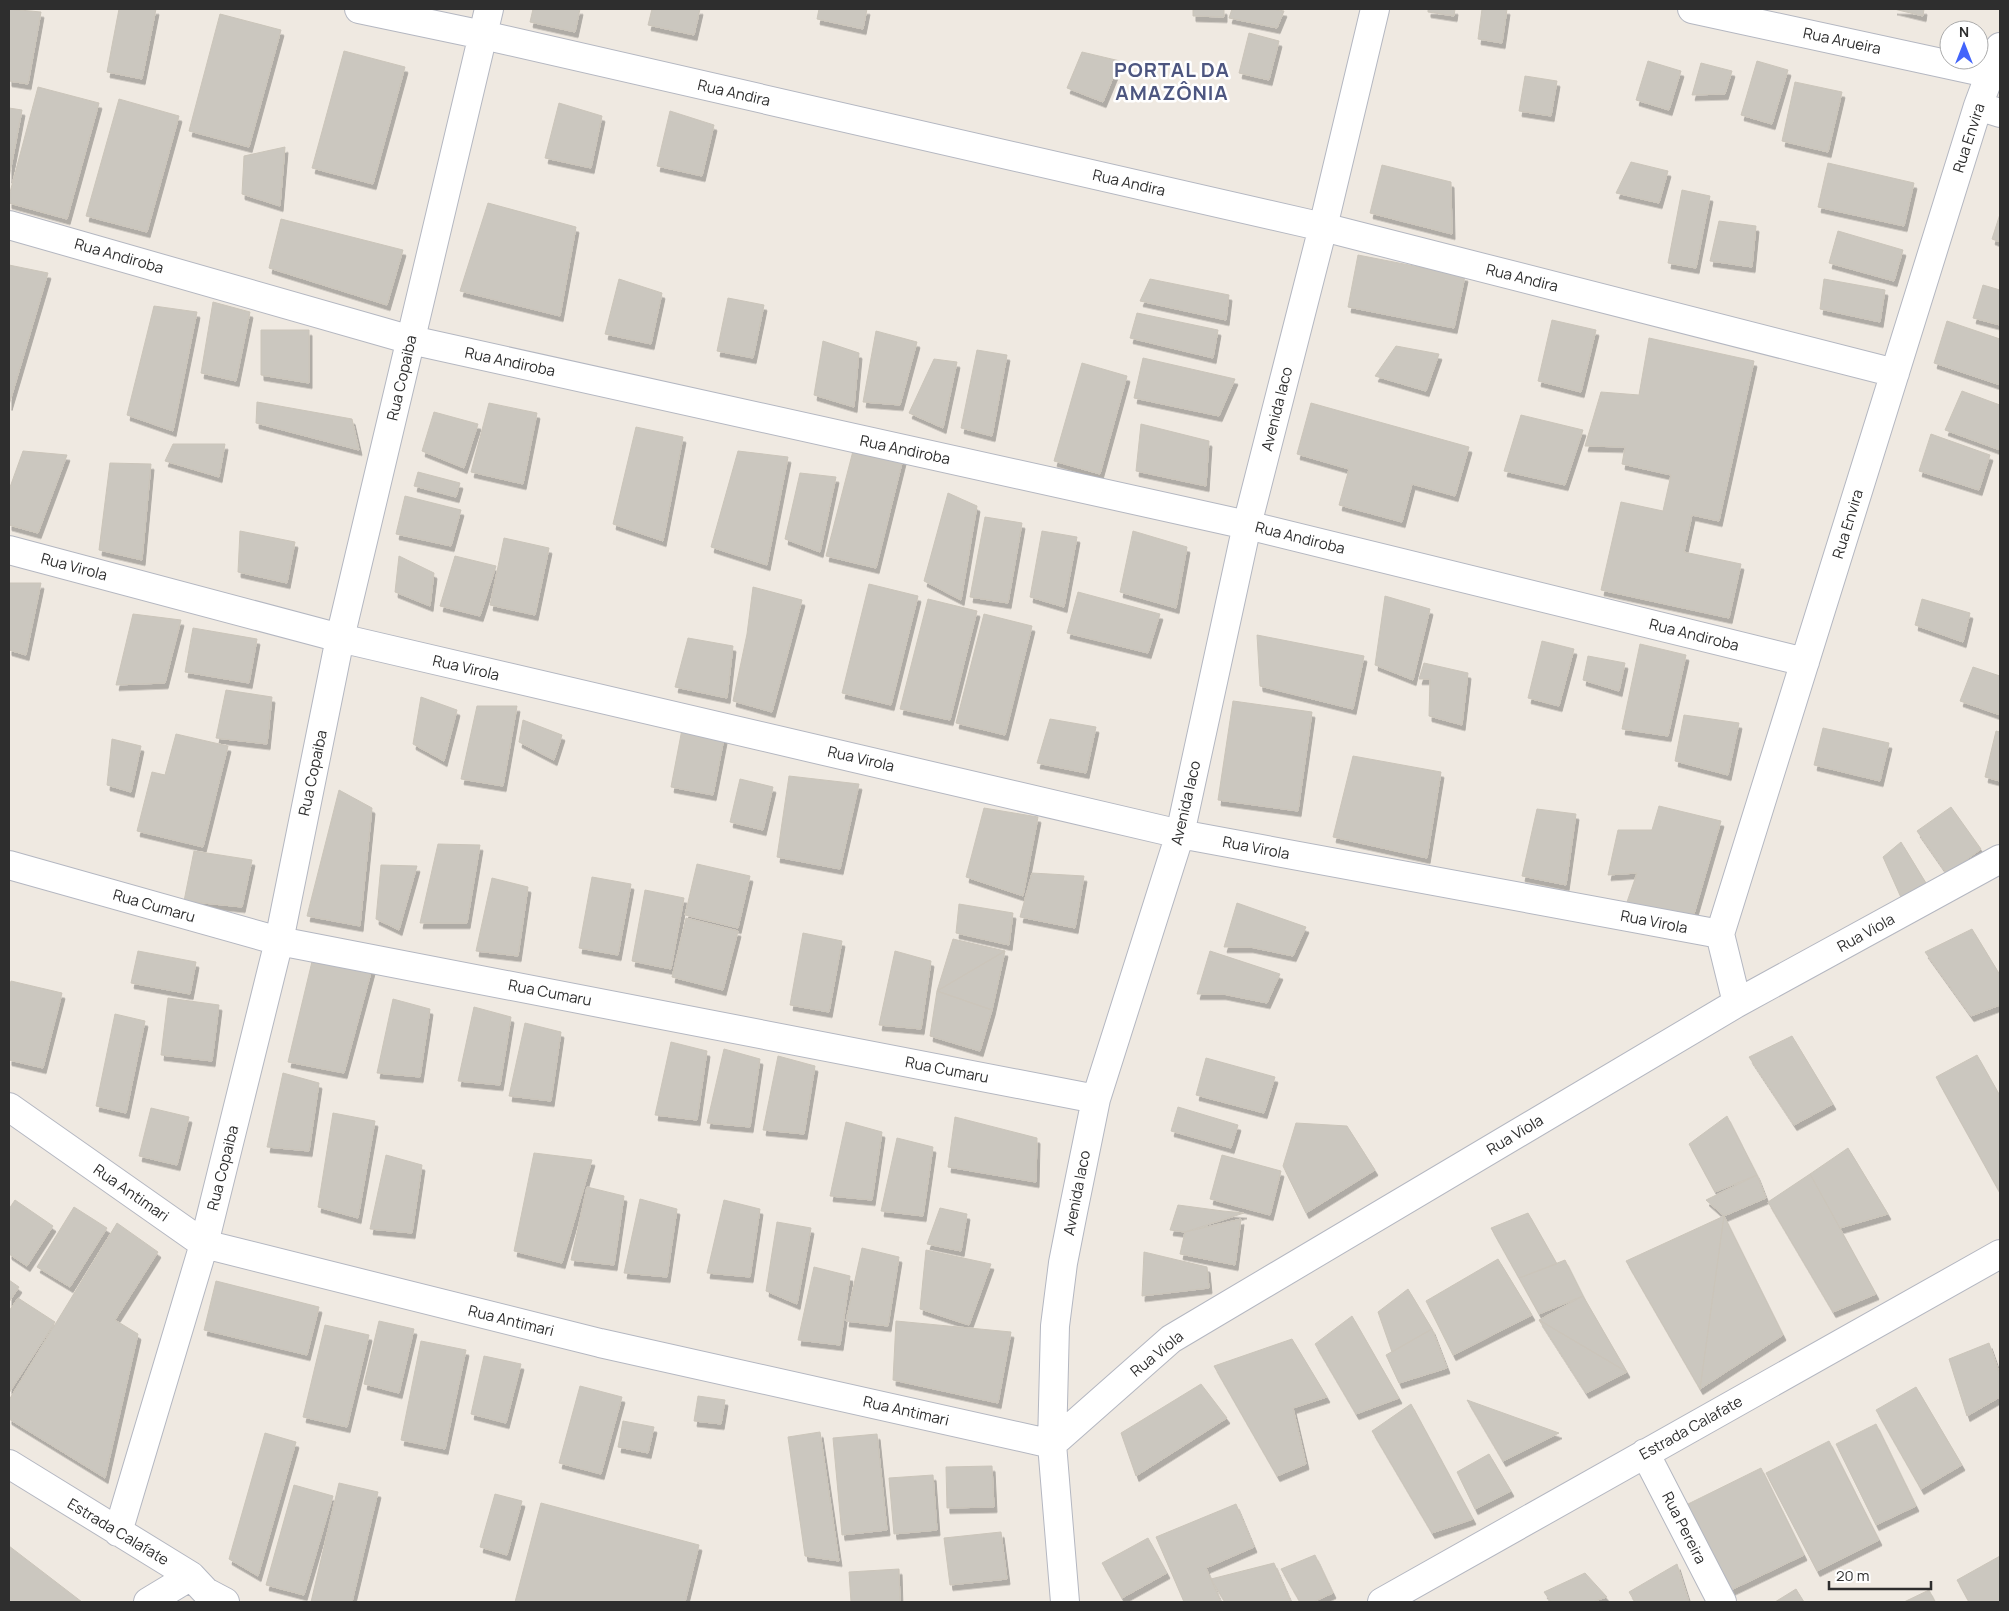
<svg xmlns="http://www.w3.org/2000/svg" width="2009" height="1611" font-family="Manrope,sans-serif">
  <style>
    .building { fill: #cbc7bf; stroke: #cbc5ba; filter: url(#shadow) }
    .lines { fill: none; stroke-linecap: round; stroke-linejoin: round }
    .minor-casing { stroke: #b4b7c1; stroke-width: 30 }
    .minor { stroke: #fff; stroke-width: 28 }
    .labels { text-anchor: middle; stroke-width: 5; stroke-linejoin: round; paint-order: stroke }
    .street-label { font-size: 15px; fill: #2e2e2e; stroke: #fff }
    .district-label { font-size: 20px; font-weight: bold; letter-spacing: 1px; fill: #4d5680; stroke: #fff }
  </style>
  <defs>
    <filter id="shadow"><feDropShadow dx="3" dy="5.5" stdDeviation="0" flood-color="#0004"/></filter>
  </defs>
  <rect width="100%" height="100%" fill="#efe9e1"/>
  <path class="building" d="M 9,9 L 41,12 L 28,84 L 9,81 Z
    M 119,9 L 156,9 L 142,79 L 107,72 Z
    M 533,9 L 580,9 L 575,32 L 530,22 Z
    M 652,9 L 700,9 L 694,35 L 648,25 Z
    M 819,9 L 867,9 L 863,29 L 817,19 Z
    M 1193,9 L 1224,9 L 1224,17 L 1193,16 Z
    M 1232,9 L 1273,9 L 1284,11 L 1277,28 L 1229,18 Z
    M 1428,9 L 1455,9 L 1454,16 L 1428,12 Z
    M 1482,9 L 1507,9 L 1502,43 L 1478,39 Z
    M 1894,9 L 1924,9 L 1923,16 Z
    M 220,14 L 281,30 L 249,147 L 189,131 Z
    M 1249,33 L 1279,41 L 1269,80 L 1239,73 Z
    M 344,51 L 405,67 L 373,184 L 312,168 Z
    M 1082,52 L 1120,61 L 1103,102 L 1067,88 Z
    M 1648,61 L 1681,71 L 1669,110 L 1636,100 Z
    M 1757,61 L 1788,70 L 1772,124 L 1741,115 Z
    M 1701,63 L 1732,71 L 1725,94 L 1692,95 Z
    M 1525,76 L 1557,81 L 1551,116 L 1519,111 Z
    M 1795,82 L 1842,92 L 1828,152 L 1782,141 Z
    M 38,87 L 99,103 L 67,219 L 9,203 L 9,196 Z
    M 119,99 L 179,116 L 147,232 L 86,216 Z
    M 559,103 L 602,116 L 591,168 L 545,158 Z
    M 9,108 L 22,110 L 9,178 Z
    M 670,111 L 714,125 L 702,176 L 657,166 Z
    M 285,147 L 280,206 L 242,194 L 244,156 Z
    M 1631,162 L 1668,171 L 1659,203 L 1616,193 Z
    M 1828,163 L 1914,183 L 1904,226 L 1818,207 Z
    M 1382,165 L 1451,182 L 1452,234 L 1370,213 Z
    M 1682,190 L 1710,196 L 1696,268 L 1668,263 Z
    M 488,203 L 576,227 L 560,316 L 460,291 Z
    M 2000,214 L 2000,242 L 1992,239 Z
    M 281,219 L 403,250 L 387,305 L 269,268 Z
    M 1719,221 L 1756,226 L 1752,267 L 1710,261 Z
    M 1838,231 L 1903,250 L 1894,281 L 1829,263 Z
    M 1358,255 L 1465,276 L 1454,328 L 1348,307 Z
    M 9,265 L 48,273 L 9,405 Z
    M 619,279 L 662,293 L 651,344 L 605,334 Z
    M 1150,279 L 1229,295 L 1226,320 L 1140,301 Z
    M 1824,279 L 1885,290 L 1880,322 L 1820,309 Z
    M 1983,285 L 2000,290 L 2000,325 L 1973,318 Z
    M 728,298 L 764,305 L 753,358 L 717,351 Z
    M 213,302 L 250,312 L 236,381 L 201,373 Z
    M 154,306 L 197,312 L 173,431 L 127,415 Z
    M 1137,313 L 1218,330 L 1213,358 L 1130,338 Z
    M 1552,320 L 1596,330 L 1581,392 L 1538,381 Z
    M 1947,321 L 2000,339 L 2000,385 L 1934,363 Z
    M 261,330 L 309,330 L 309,383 L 261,375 Z
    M 876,331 L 917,342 L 900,405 L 863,402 Z
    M 1649,338 L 1754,361 L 1719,521 L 1692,515 L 1684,552 L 1741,564 L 1729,618 L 1601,590 L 1621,502 L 1663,511 L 1671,475 L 1622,464 L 1625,447 L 1585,446 L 1601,392 L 1639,395 Z
    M 823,341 L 859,353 L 854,407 L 814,395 Z
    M 1396,346 L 1439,354 L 1426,391 L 1375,376 Z
    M 977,350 L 1007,355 L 992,436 L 961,428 Z
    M 1143,358 L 1235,379 L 1219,416 L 1134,398 Z
    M 934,359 L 957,362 L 943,428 L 909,413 Z
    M 1082,363 L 1127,376 L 1100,474 L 1054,461 Z
    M 1962,391 L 2000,405 L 2000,450 L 1945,430 Z
    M 257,402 L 352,419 L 359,450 L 256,423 Z
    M 489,403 L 537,413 L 523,484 L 471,472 Z
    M 1311,403 L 1469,447 L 1455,496 L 1412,484 L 1402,522 L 1339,505 L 1349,469 L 1297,454 Z
    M 434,412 L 478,424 L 464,468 L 422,451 Z
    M 1521,415 L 1583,430 L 1565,485 L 1504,471 Z
    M 1141,424 L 1209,441 L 1206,486 L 1136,471 Z
    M 636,427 L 683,437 L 663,541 L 613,524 Z
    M 1931,434 L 1990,455 L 1979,490 L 1919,471 Z
    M 173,444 L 225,444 L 219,477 L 165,461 Z
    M 854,447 L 903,459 L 876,568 L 826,556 Z
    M 23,451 L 67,455 L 38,533 L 9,525 L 9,490 Z
    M 738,451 L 788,457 L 767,565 L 711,547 Z
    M 110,463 L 151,464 L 142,560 L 99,550 Z
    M 418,472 L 460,483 L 456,497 L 414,486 Z
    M 800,473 L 836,477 L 820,552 L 785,539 Z
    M 948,493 L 977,506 L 961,600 L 924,581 Z
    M 405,496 L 461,510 L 451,546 L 396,534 Z
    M 985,517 L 1022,523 L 1008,603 L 970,597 Z
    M 240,531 L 295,542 L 287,583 L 238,572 Z
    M 1042,531 L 1077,537 L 1064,607 L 1030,597 Z
    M 1133,531 L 1187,547 L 1176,608 L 1120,592 Z
    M 504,538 L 549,548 L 535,615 L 490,605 Z
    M 399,556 L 434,573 L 430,606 L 395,592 Z
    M 455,556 L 496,566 L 480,616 L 440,606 Z
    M 9,583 L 41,583 L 26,655 L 9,650 Z
    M 869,584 L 918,596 L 891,705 L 842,693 Z
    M 753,587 L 802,600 L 772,712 L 733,701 L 747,634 Z
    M 1078,592 L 1160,614 L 1148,653 L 1067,633 Z
    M 1385,596 L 1430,609 L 1413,680 L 1375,665 Z
    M 928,599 L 977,611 L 950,720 L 900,709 Z
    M 1922,599 L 1970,613 L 1963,642 L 1915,625 Z
    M 133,614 L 181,620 L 165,683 L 116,685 Z
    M 984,614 L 1032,626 L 1005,735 L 956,723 Z
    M 193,628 L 257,639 L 249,683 L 185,672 Z
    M 1257,635 L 1364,656 L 1353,709 L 1260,686 Z
    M 688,638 L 733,646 L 727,698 L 675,687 Z
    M 1542,641 L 1574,649 L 1559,706 L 1528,698 Z
    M 1640,644 L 1686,655 L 1668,736 L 1622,729 Z
    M 1588,656 L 1625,663 L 1619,691 L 1583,680 Z
    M 1424,663 L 1468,673 L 1462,725 L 1429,716 L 1430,679 L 1419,679 Z
    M 1973,667 L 2000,676 L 2000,715 L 1960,701 Z
    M 226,690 L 272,697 L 267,744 L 216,738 Z
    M 421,697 L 457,710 L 444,761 L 413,744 Z
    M 1233,701 L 1312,712 L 1298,811 L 1218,800 Z
    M 477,706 L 517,706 L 503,786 L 461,779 Z
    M 1684,715 L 1739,723 L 1728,775 L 1675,761 Z
    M 1050,719 L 1096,727 L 1086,773 L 1037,763 Z
    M 523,720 L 562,735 L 554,760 L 519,742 Z
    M 683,724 L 725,733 L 713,795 L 671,787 Z
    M 1823,728 L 1889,743 L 1880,781 L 1814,765 Z
    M 1996,731 L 2000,732 L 2000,781 L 1985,777 Z
    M 176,734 L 228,746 L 203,847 L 137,831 L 152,772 L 165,775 Z
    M 112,739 L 141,746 L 131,792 L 107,785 Z
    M 1353,756 L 1441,772 L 1427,858 L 1333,837 Z
    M 789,776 L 859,784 L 840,869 L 777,857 Z
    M 740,779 L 773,787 L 763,830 L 730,822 Z
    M 339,790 L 372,808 L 360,926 L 307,916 Z
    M 1659,806 L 1721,821 L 1692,921 L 1627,902 L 1637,873 L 1608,875 L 1618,830 L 1652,830 Z
    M 1951,807 L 1981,849 L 1947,874 L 1917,831 Z
    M 984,808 L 1038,817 L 1023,896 L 966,877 Z
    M 1537,809 L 1576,814 L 1566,885 L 1522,876 Z
    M 1901,842 L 1929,888 L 1903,902 L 1883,857 Z
    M 438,844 L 480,845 L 467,923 L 420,923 Z
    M 194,851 L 252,860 L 242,907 L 184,901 Z
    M 697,864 L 750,876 L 738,928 L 685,915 Z
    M 381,865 L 417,866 L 399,930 L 376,919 Z
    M 1032,873 L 1084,876 L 1075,928 L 1020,917 Z
    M 592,877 L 631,884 L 618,955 L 579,948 Z
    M 492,878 L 528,887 L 518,956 L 476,951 Z
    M 645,890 L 684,898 L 671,969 L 632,961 Z
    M 1237,903 L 1306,927 L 1293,956 L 1250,947 L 1224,947 Z
    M 959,904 L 1013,913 L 1009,945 L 956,933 Z
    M 686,918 L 738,931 L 723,990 L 672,977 Z
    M 1972,929 L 2000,975 L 2000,1005 L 1971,1016 L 1925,952 Z
    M 803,933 L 842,941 L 829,1012 L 790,1005 Z
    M 953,939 L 1005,951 L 937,991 Z
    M 315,949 L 373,965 L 344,1073 L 288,1062 Z
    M 138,951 L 196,962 L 190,994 L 131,983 Z
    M 895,951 L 931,961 L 921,1029 L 879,1025 Z
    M 1005,951 L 992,1010 L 937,991 Z
    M 1210,951 L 1280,974 L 1267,1003 L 1223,994 L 1197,994 Z
    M 11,981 L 62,993 L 43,1068 L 9,1060 L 9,989 Z
    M 937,991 L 992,1010 L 980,1051 L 930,1036 Z
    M 168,998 L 219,1005 L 212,1061 L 161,1055 Z
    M 393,999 L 430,1009 L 420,1077 L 377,1073 Z
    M 474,1007 L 511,1017 L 500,1085 L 458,1081 Z
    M 115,1014 L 145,1021 L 126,1113 L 96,1106 Z
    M 525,1023 L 561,1032 L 551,1101 L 509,1096 Z
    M 1792,1036 L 1833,1104 L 1794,1125 L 1749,1057 Z
    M 671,1042 L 707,1051 L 697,1120 L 655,1115 Z
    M 724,1049 L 760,1059 L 750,1127 L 707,1123 Z
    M 1977,1055 L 2000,1096 L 2000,1193 L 1936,1077 Z
    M 778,1056 L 815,1066 L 804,1134 L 763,1130 Z
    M 1206,1058 L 1275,1077 L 1264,1113 L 1196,1095 Z
    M 283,1073 L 319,1083 L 309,1151 L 267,1147 Z
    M 1178,1107 L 1238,1125 L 1231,1148 L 1171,1131 Z
    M 151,1108 L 189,1117 L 177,1165 L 139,1156 Z
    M 333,1113 L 375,1121 L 358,1218 L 318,1207 Z
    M 1727,1116 L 1757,1175 L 1715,1192 L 1689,1144 Z
    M 955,1117 L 1037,1138 L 1036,1182 L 948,1167 Z
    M 846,1122 L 882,1132 L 872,1200 L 830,1196 Z
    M 1296,1123 L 1347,1126 L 1375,1170 L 1306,1213 L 1283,1166 Z
    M 897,1138 L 933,1147 L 923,1216 L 881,1211 Z
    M 1848,1148 L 1888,1214 L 1840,1228 L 1810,1174 Z
    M 534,1153 L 592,1160 L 562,1263 L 514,1251 Z
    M 386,1155 L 422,1165 L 412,1233 L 370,1229 Z
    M 1222,1155 L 1281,1171 L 1270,1215 L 1210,1199 Z
    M 1810,1174 L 1876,1294 L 1833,1312 L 1768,1202 Z
    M 1757,1175 L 1766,1198 L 1724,1216 L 1706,1200 Z
    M 587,1187 L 624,1196 L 614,1265 L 571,1260 Z
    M 640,1199 L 677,1209 L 667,1277 L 624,1273 Z
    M 15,1200 L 53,1226 L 27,1266 L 9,1254 L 9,1209 Z
    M 724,1200 L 760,1209 L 750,1277 L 707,1273 Z
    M 1178,1205 L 1223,1211 L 1244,1213 L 1185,1232 L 1170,1230 Z
    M 74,1207 L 107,1228 L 70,1287 L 37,1267 Z
    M 940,1208 L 967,1214 L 961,1251 L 927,1244 Z
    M 1528,1213 L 1557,1264 L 1519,1278 L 1491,1228 Z
    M 1724,1216 L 1700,1389 L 1626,1261 Z
    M 1724,1216 L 1783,1335 L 1700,1389 Z
    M 1241,1219 L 1235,1265 L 1180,1254 L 1185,1232 Z
    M 777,1222 L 811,1228 L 797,1304 L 766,1291 Z
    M 117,1223 L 158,1252 L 115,1320 L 138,1334 L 105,1478 L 9,1419 L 9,1400 Z
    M 862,1248 L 899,1257 L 888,1326 L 846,1321 Z
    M 926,1250 L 991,1264 L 969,1325 L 920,1309 Z
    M 1144,1252 L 1207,1267 L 1209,1288 L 1142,1296 Z
    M 1498,1259 L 1532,1315 L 1453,1355 L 1426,1301 Z
    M 1565,1260 L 1583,1296 L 1539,1314 L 1519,1278 Z
    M 814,1267 L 850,1276 L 840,1345 L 798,1340 Z
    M 9,1280 L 19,1287 L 9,1302 Z
    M 216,1281 L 319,1307 L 307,1355 L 204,1330 Z
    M 1408,1289 L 1432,1329 L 1392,1352 L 1378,1312 Z
    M 1583,1296 L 1627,1372 L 1539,1320 Z
    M 18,1298 L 55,1322 L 9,1393 L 9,1311 Z
    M 1352,1316 L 1399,1398 L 1356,1414 L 1315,1344 Z
    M 1539,1320 L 1627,1372 L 1586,1393 Z
    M 379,1321 L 414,1329 L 399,1393 L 364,1384 Z
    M 896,1321 L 1011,1332 L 998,1403 L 893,1380 Z
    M 325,1325 L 369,1335 L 347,1427 L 303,1417 Z
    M 1432,1329 L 1447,1368 L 1399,1383 L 1386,1355 Z
    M 1292,1339 L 1327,1397 L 1293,1408 L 1306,1464 L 1277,1476 L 1214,1366 Z
    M 421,1341 L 466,1350 L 445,1449 L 401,1440 Z
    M 1989,1343 L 2000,1375 L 2000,1397 L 1967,1416 L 1949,1359 Z
    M 484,1356 L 521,1364 L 506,1423 L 471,1414 Z
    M 1201,1384 L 1227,1418 L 1136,1476 L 1121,1433 Z
    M 580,1386 L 622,1397 L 601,1474 L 559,1463 Z
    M 1916,1387 L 1962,1465 L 1921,1489 L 1876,1410 Z
    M 698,1396 L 725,1400 L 721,1424 L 694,1421 Z
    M 1467,1400 L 1559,1433 L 1503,1461 Z
    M 1411,1404 L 1473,1519 L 1432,1533 L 1372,1431 Z
    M 623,1421 L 654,1427 L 648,1453 L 618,1447 Z
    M 1876,1424 L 1916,1506 L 1876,1525 L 1836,1444 Z
    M 820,1432 L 839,1561 L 805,1556 L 788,1437 Z
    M 265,1433 L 296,1442 L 258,1576 L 229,1559 Z
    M 877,1434 L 887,1530 L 842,1535 L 833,1438 Z
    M 1829,1441 L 1879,1540 L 1817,1571 L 1766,1473 Z
    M 1489,1454 L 1511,1491 L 1475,1509 L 1457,1472 Z
    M 992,1466 L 994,1507 L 947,1508 L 946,1467 Z
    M 1761,1468 L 1804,1555 L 1729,1591 L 1686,1505 Z
    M 933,1475 L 937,1530 L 894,1534 L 889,1478 Z
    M 339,1483 L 378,1492 L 352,1602 L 311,1602 Z
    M 294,1485 L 333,1496 L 304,1595 L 266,1585 Z
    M 495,1494 L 522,1501 L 507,1555 L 480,1547 Z
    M 541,1503 L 699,1545 L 685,1602 L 515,1602 Z
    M 1236,1504 L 1254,1547 L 1206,1568 L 1221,1602 L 1184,1602 L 1156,1537 Z
    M 1001,1532 L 1007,1579 L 950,1585 L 944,1538 Z
    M 1148,1538 L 1167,1573 L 1122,1598 L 1102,1563 Z
    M 9,1546 L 82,1602 L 9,1602 Z
    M 1315,1555 L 1333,1593 L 1313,1602 L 1300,1602 L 1281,1569 Z
    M 2000,1556 L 2000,1602 L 1969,1602 L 1957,1580 Z
    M 1274,1563 L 1291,1602 L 1225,1602 L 1211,1579 Z
    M 1677,1564 L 1689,1602 L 1635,1602 L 1629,1592 Z
    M 899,1569 L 900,1602 L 851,1602 L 849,1572 Z
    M 1585,1573 L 1607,1597 L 1592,1602 L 1551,1602 L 1544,1592 Z
    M 1796,1589 L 1804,1602 L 1775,1602 Z
    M 1929,1590 L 1935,1602 L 1904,1602 Z"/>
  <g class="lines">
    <defs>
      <path id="minor" d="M 359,9 L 483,35 L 1323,227 L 1895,373
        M 1692,9 L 1992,74
        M 1978,106 L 2000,113
        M 9,225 L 411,340 L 1247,525 L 1805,662
        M 9,550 L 340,638 L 1180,834 L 1720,934
        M 9,865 L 279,941 L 1096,1099
        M 1737,1003 L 1720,934 L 1978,106 L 2000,47
        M 9,1107 L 204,1244 L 600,1343 L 1052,1444 L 1171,1339 L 1737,1003 L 2000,859
        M 1645,1453 L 1722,1602
        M 9,1464 L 191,1576 L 206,1592 L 225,1602
        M 118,1532 L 204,1244 L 279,941 L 340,638 L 489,9
        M 148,1602 L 191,1576
        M 1065,1602 L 1052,1444 L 1055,1326 L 1063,1263 L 1073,1212 L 1096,1099 L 1180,834 L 1247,525 L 1323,227 L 1375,9
        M 1382,1602 L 2000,1254"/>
    </defs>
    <use href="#minor" class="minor-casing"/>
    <use href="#minor" class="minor"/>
  </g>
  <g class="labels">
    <g class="street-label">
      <text transform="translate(1842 41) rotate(12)" y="5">Rua Arueira</text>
      <text transform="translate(734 93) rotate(13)" y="5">Rua Andira</text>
      <text transform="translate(1969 138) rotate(-72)" y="5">Rua Envira</text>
      <text transform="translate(1129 183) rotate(13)" y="5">Rua Andira</text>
      <text transform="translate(119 256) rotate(16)" y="5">Rua Andiroba</text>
      <text transform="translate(1522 278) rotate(14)" y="5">Rua Andira</text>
      <text transform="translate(510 362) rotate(12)" y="5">Rua Andiroba</text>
      <text transform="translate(402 378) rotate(-77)" y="5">Rua Copaiba</text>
      <text transform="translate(1277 409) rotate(-76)" y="5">Avenida Iaco</text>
      <text transform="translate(905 450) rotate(12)" y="5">Rua Andiroba</text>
      <text transform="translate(1848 524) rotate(-73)" y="5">Rua Envira</text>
      <text transform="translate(1300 538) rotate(14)" y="5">Rua Andiroba</text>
      <text transform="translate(74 567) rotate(15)" y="5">Rua Virola</text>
      <text transform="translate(1694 635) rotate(14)" y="5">Rua Andiroba</text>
      <text transform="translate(466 668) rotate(13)" y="5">Rua Virola</text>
      <text transform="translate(861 759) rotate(13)" y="5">Rua Virola</text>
      <text transform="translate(313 773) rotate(-78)" y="5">Rua Copaiba</text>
      <text transform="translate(1186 803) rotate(-77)" y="5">Avenida Iaco</text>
      <text transform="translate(1256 848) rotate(11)" y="5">Rua Virola</text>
      <text transform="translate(154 906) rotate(16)" y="5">Rua Cumaru</text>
      <text transform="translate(1654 922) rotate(11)" y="5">Rua Virola</text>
      <text transform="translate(1866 933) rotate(-29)" y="5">Rua Viola</text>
      <text transform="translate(550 993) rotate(11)" y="5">Rua Cumaru</text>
      <text transform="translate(947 1070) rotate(11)" y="5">Rua Cumaru</text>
      <text transform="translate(1515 1135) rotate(-31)" y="5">Rua Viola</text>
      <text transform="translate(223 1168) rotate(-76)" y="5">Rua Copaiba</text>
      <text transform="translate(131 1193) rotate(35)" y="5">Rua Antimari</text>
      <text transform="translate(1077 1193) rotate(-79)" y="5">Avenida Iaco</text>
      <text transform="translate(511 1321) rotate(14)" y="5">Rua Antimari</text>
      <text transform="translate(1157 1354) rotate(-39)" y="5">Rua Viola</text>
      <text transform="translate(906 1411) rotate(13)" y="5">Rua Antimari</text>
      <text transform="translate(1691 1428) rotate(-29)" y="5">Estrada Calafate</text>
      <text transform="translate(1684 1528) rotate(63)" y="5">Rua Pereira</text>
      <text transform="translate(118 1532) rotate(31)" y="5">Estrada Calafate</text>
    </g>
    <g class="district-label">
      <text x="1172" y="77">PORTAL DA<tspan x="1172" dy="23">AMAZÔNIA</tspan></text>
    </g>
  </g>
  <rect width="2009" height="1611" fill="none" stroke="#2e2e2e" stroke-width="20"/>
  <g transform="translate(1964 45)"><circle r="24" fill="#ffffff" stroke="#ababab"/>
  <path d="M0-4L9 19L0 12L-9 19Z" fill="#4264fb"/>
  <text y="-8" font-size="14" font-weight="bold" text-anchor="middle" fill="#2e2e2e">N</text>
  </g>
  <path d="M1829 1581v8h102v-8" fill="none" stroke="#2e2e2e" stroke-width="2.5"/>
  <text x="1836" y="1581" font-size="15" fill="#2e2e2e" stroke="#ffffff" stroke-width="4" paint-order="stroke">20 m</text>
</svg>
